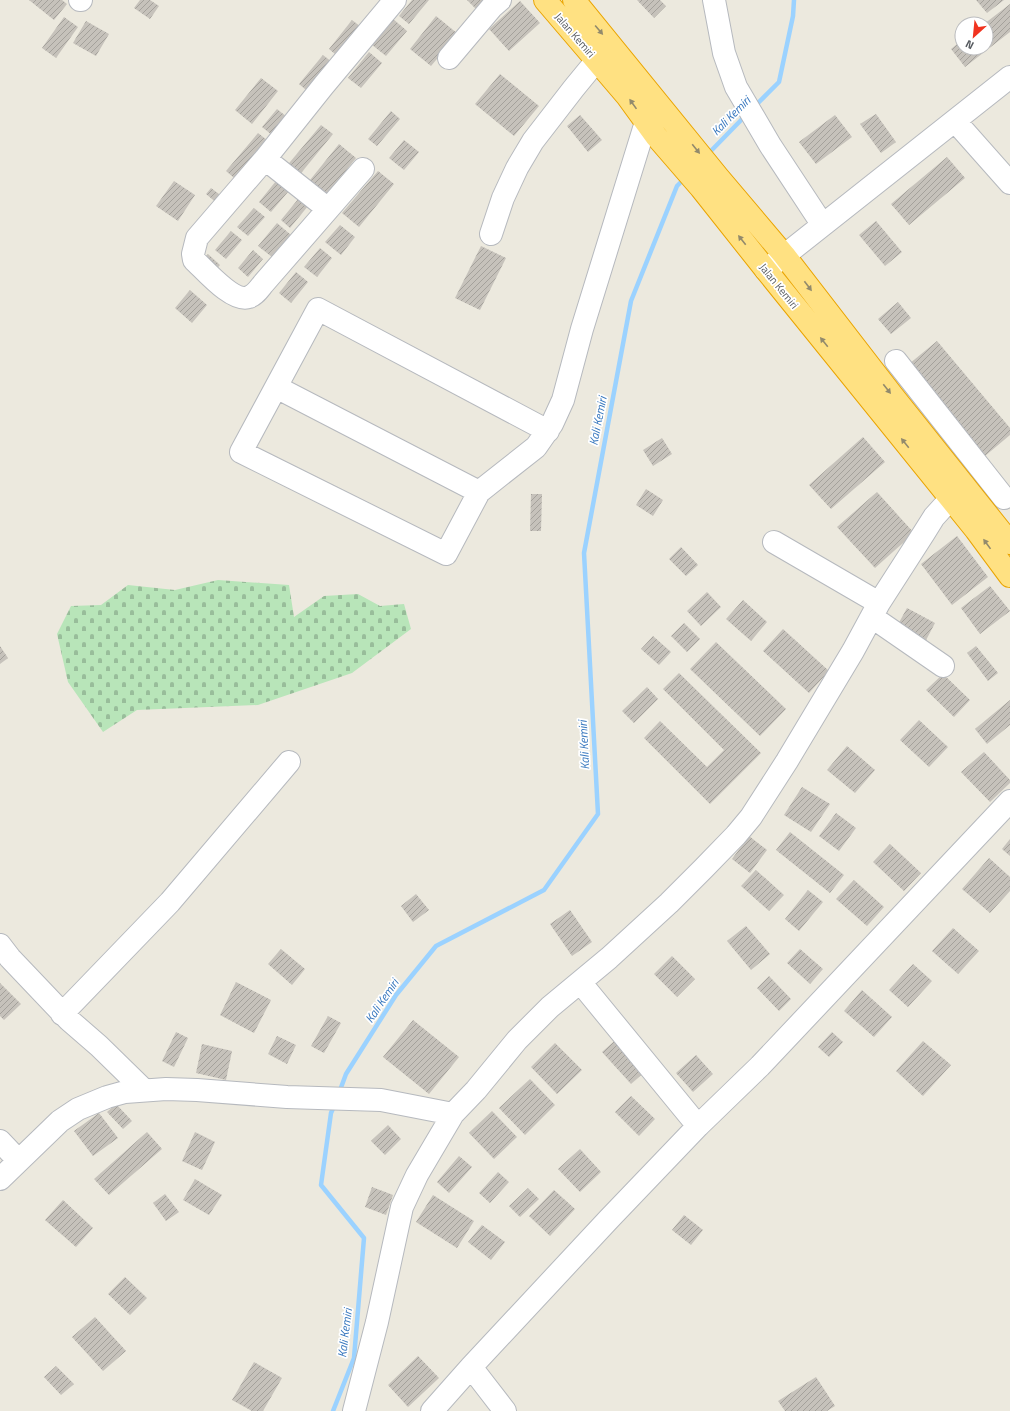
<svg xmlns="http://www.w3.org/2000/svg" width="1010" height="1411" font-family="'Titillium Web',sans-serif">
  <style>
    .cemetery { fill: url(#cemetery-stones) }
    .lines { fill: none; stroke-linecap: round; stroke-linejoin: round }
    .stream { stroke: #9bd2ff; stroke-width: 4.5 }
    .building { fill: url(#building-hatch) }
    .minor-casing { stroke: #b6b9be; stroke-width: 24 }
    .highway-casing { stroke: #eaa400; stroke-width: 24 }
    .minor { stroke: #fff; stroke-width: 22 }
    .highway { stroke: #ffe182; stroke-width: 22 }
    .oneway { fill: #928a6c }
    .labels { text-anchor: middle; stroke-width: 3.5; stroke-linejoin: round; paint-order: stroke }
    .street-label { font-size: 11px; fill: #575b60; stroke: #fff }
    .water-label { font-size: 12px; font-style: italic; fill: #3777be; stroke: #fff }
  </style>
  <defs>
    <pattern id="cemetery-stones" width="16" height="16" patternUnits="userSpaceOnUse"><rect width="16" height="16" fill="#b8e5b9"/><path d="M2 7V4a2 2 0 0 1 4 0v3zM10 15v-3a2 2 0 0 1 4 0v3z" fill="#98bd9a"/></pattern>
    <pattern id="building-hatch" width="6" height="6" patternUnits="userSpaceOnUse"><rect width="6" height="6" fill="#c6c2bb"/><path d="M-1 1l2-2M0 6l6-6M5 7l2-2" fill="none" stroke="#a4a19b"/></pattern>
  </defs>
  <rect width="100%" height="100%" fill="#ece9de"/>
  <path class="cemetery" d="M 218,580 L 289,585 L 294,617 L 324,596 L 358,594 L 380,606 L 404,604 L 411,629 L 352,673 L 258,705 L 137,710 L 103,732 L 68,682 L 57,634 L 71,606 L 101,605 L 128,585 L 175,590 Z"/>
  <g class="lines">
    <path class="stream" d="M 754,107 L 779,82 L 793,16 L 794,0
      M 707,155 L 746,115
      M 339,1093 L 346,1074 L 396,995 L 436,946 L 544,890 L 598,814 L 584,553 L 631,301 L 677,186 L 685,178
      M 333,1411 L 354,1358 L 364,1238 L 321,1185 L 331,1113 L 335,1104"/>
  </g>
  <path class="building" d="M 29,0 L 62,0 L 67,4 L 54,20 Z
    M 140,0 L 150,0 L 159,6 L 150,19 L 134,8 Z
    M 412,0 L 429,0 L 409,24 L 399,16 Z
    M 467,0 L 496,0 L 481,14 Z
    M 637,0 L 660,0 L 666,6 L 654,18 Z
    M 976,0 L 1004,0 L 987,13 Z
    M 520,1 L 540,23 L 509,51 L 489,29 Z
    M 1010,4 L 1010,32 L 965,67 L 951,49 L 962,40 L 962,48 L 986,48 L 986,24 L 984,24 Z
    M 436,16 L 458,34 L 431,66 L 410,49 Z
    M 64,17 L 78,27 L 56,58 L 42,48 Z
    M 392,18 L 407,31 L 386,56 L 371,44 Z
    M 352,20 L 365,30 L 341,59 L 329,49 Z
    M 86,21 L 109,34 L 96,56 L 73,43 Z
    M 369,52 L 382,63 L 361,88 L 348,78 Z
    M 323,55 L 337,66 L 312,95 L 299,84 Z
    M 500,74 L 539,106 L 514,136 L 475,104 Z
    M 261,78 L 278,91 L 252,124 L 235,110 Z
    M 277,109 L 292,121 L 277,139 L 262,127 Z
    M 391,111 L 400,119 L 377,146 L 368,139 Z
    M 876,114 L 896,142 L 881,153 L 860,124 Z
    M 580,115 L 602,140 L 588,152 L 567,126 Z
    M 835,115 L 852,137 L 816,164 L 799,142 Z
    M 321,125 L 333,134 L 297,178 L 285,168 Z
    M 258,133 L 272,144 L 240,183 L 226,171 Z
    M 404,140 L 419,152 L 404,170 L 389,158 Z
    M 339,144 L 356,158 L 323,199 L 306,185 Z
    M 947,157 L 965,178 L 909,225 L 891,204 Z
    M 378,171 L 394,184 L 359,227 L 342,213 Z
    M 174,181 L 195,195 L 178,221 L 156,206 Z
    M 276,181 L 288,192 L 271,212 L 259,202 Z
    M 211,188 L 223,197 L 218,204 L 206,194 Z
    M 299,198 L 308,206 L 290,228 L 281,220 Z
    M 254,208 L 265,217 L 248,236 L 237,227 Z
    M 876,221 L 902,252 L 885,266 L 859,235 Z
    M 277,223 L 291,235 L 272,257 L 258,246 Z
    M 340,225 L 355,237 L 341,255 L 325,242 Z
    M 231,231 L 242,240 L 226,259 L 215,250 Z
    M 481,246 L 506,258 L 480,310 L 455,298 Z
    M 320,248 L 332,258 L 317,277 L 304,267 Z
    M 253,250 L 263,259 L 248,277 L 238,268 Z
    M 208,254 L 220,265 L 214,272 L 202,261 Z
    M 296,272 L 308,282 L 291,303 L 279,293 Z
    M 190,290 L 207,305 L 192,323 L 175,308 Z
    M 898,302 L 911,318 L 891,334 L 878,319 Z
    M 937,341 L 1010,428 L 1010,435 L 985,456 L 909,364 Z
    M 863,437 L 885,462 L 831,509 L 809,485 Z
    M 662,438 L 672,454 L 653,466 L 643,450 Z
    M 646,489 L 663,500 L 653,516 L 636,505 Z
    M 877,492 L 914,533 L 875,568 L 837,527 Z
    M 531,494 L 542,494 L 541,531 L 530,531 Z
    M 957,536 L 988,577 L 952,605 L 921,564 Z
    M 681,547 L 698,565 L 686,576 L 669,559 Z
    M 990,586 L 1010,611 L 980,634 L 961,608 Z
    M 707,592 L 721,607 L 701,626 L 687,611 Z
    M 743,600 L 767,622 L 751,641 L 726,619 Z
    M 907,608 L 935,623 L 924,644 L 896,628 Z
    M 684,623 L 700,639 L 687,652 L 671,636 Z
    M 783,629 L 829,671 L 809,693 L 763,651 Z
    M 653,636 L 671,652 L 659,665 L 641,649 Z
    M 716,642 L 786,709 L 760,736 L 690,669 Z
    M 0,646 L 8,658 L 0,664 Z
    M 976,646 L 998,673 L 988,681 L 967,653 Z
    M 679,673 L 761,753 L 710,804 L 644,738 L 660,721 L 707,767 L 724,750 L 663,689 Z
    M 943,674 L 970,700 L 954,717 L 926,690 Z
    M 647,687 L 658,699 L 634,723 L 622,711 Z
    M 1010,700 L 1010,725 L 987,744 L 975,729 Z
    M 919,720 L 948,747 L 929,767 L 900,740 Z
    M 847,746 L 875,770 L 855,793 L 827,770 Z
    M 984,752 L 1010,780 L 1010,783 L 990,802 L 961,772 Z
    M 802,787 L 830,804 L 811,832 L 784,815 Z
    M 836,813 L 856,828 L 839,851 L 819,836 Z
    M 790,832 L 844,875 L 830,893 L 776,850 Z
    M 749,836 L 767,850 L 750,873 L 732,859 Z
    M 1010,839 L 1010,856 L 1002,849 Z
    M 890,844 L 921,873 L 904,891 L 873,862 Z
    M 989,858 L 1010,877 L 1010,891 L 990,913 L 962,889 Z
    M 756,870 L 784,895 L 769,911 L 741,886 Z
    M 854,880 L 884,907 L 867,926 L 836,899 Z
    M 808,890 L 823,902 L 799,931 L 785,919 Z
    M 416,894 L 429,910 L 413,922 L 401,906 Z
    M 570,910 L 592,942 L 572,956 L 550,924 Z
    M 746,926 L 770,954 L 751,970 L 727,941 Z
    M 953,928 L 979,951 L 958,974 L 932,951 Z
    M 281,949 L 305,969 L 292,985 L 268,964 Z
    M 800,949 L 823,969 L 810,984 L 787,963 Z
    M 672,956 L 695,979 L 677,997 L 654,974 Z
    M 913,964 L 932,981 L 908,1007 L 889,990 Z
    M 769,976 L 791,999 L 779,1011 L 757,988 Z
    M 236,982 L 271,1000 L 254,1033 L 220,1015 Z
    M 0,983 L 21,1004 L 4,1020 L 0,1016 Z
    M 862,990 L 892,1017 L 874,1037 L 844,1011 Z
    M 328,1016 L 341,1023 L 324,1053 L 311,1046 Z
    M 413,1020 L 459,1057 L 429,1094 L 383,1057 Z
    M 176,1032 L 188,1038 L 174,1067 L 162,1061 Z
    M 832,1032 L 843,1042 L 829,1057 L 818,1047 Z
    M 277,1036 L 296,1045 L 287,1064 L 268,1054 Z
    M 620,1036 L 649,1068 L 631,1084 L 602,1052 Z
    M 923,1041 L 951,1065 L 923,1096 L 896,1071 Z
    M 555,1043 L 582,1070 L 557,1094 L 531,1067 Z
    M 202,1044 L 232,1051 L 226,1080 L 196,1073 Z
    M 696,1055 L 713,1074 L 693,1092 L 676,1073 Z
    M 530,1079 L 555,1105 L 525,1135 L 499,1108 Z
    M 631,1096 L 655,1119 L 639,1136 L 615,1112 Z
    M 116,1104 L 132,1121 L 123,1129 L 107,1112 Z
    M 492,1111 L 517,1137 L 494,1159 L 469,1133 Z
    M 99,1113 L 118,1138 L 93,1156 L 74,1131 Z
    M 388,1125 L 401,1139 L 385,1155 L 371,1141 Z
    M 147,1132 L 162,1149 L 109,1195 L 94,1179 Z
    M 195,1132 L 215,1142 L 202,1170 L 182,1161 Z
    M 580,1149 L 601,1172 L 580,1192 L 558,1169 Z
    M 459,1156 L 472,1167 L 449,1193 L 437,1182 Z
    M 498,1172 L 509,1182 L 490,1203 L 479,1193 Z
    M 195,1179 L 222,1195 L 209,1215 L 183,1200 Z
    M 372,1187 L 393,1195 L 386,1215 L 365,1207 Z
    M 528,1188 L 539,1199 L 520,1217 L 509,1206 Z
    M 554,1190 L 575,1209 L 550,1236 L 529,1216 Z
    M 165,1194 L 179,1212 L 166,1221 L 153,1203 Z
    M 433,1195 L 474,1221 L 457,1248 L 416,1222 Z
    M 63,1200 L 93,1228 L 76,1247 L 45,1220 Z
    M 684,1215 L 703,1230 L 691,1245 L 672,1230 Z
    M 482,1225 L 505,1242 L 491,1260 L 468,1242 Z
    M 125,1277 L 147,1298 L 130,1315 L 108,1294 Z
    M 95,1317 L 126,1351 L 103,1371 L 72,1337 Z
    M 418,1356 L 439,1378 L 408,1407 L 388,1385 Z
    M 254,1362 L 282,1378 L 263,1411 L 252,1411 L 232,1400 Z
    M 56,1366 L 74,1384 L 61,1395 L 44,1377 Z
    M 816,1377 L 835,1406 L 827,1411 L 785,1411 L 778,1401 Z"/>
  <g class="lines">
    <defs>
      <path id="minor" d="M 80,0 L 81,0
        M 714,0 L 724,53 L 736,87 L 770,145 L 822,224
        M 449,58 L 492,7 L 500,0
        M 955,121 L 1010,183
        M 265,159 L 328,209
        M 363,169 L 263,284 C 259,289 255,295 249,297 C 233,303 205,270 194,260 L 193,254 L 197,238 L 265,159 L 324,85 L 395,0
        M 491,234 L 503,198 L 517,168 L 533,141 L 574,88 L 597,60
        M 766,270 L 1010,77
        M 896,361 L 1004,498
        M 276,387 L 479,492
        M 548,431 L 318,309 L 241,452 L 446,554 L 479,492 L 536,447 L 552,424 L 563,400 L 582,329 L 646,122
        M 774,542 L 879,603
        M 872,617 L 943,666
        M 0,945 L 10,958 L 69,1020 L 99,1046 L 144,1090
        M 580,982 L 698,1126
        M 62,1014 L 170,902 L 289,762
        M 0,1141 L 18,1160
        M 0,1179 L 60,1121 L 78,1109 L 107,1097 L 125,1092 L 166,1089 L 197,1090 L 287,1097 L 381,1100 L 453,1114
        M 471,1367 L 505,1411
        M 354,1411 L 377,1322 L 402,1207 L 417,1175 L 453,1114 L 476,1090 L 517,1040 L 550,1007 L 609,958 L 669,903 L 704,868 L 736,835 L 751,817 L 787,761 L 853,651 L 879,603 L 924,533 L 934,517 L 963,485
        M 432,1411 L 471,1367 L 609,1219 L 698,1126 L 760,1066 L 1010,801"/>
      <path id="highway" d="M 545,0 L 627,96 L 656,136 L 701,188 L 766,270 L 976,530 L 1010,576
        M 574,0 L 718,177 L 784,255 L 892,395 L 1010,543"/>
    </defs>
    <use href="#minor" class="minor-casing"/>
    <use href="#highway" class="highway-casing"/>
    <use href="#minor" class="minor"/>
    <use href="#highway" class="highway"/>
  </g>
  <defs><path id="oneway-solid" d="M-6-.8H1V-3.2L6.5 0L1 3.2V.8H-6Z"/></defs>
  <g class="oneway">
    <use href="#oneway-solid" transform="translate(599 30) rotate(50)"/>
    <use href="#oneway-solid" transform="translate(633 104) rotate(-125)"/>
    <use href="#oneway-solid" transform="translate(696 149) rotate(51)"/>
    <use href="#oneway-solid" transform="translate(742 240) rotate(-128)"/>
    <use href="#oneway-solid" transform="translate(808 286) rotate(53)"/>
    <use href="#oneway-solid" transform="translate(824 342) rotate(-129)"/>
    <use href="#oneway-solid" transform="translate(887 389) rotate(52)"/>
    <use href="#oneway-solid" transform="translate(905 443) rotate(-129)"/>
    <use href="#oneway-solid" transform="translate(987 544) rotate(-126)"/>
  </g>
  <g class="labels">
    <g class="street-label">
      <text transform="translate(575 35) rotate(49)" y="4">Jalan Kemiri</text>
      <text transform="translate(779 286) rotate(51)" y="4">Jalan Kemiri</text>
    </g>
    <g class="water-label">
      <text transform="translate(731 116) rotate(-45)" y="4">Kali Kemiri</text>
      <text transform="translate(598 421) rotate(-79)" y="4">Kali Kemiri</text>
      <text transform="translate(584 745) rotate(-93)" y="4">Kali Kemiri</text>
      <text transform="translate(382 1001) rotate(-56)" y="4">Kali Kemiri</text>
      <text transform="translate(345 1333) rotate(-83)" y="4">Kali Kemiri</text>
    </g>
  </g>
  <g transform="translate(974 36) rotate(207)"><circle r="19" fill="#ffffff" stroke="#bcbdbf"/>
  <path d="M0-3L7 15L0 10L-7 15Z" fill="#f1331f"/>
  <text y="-6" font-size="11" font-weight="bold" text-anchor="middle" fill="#575b60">N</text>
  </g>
</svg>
